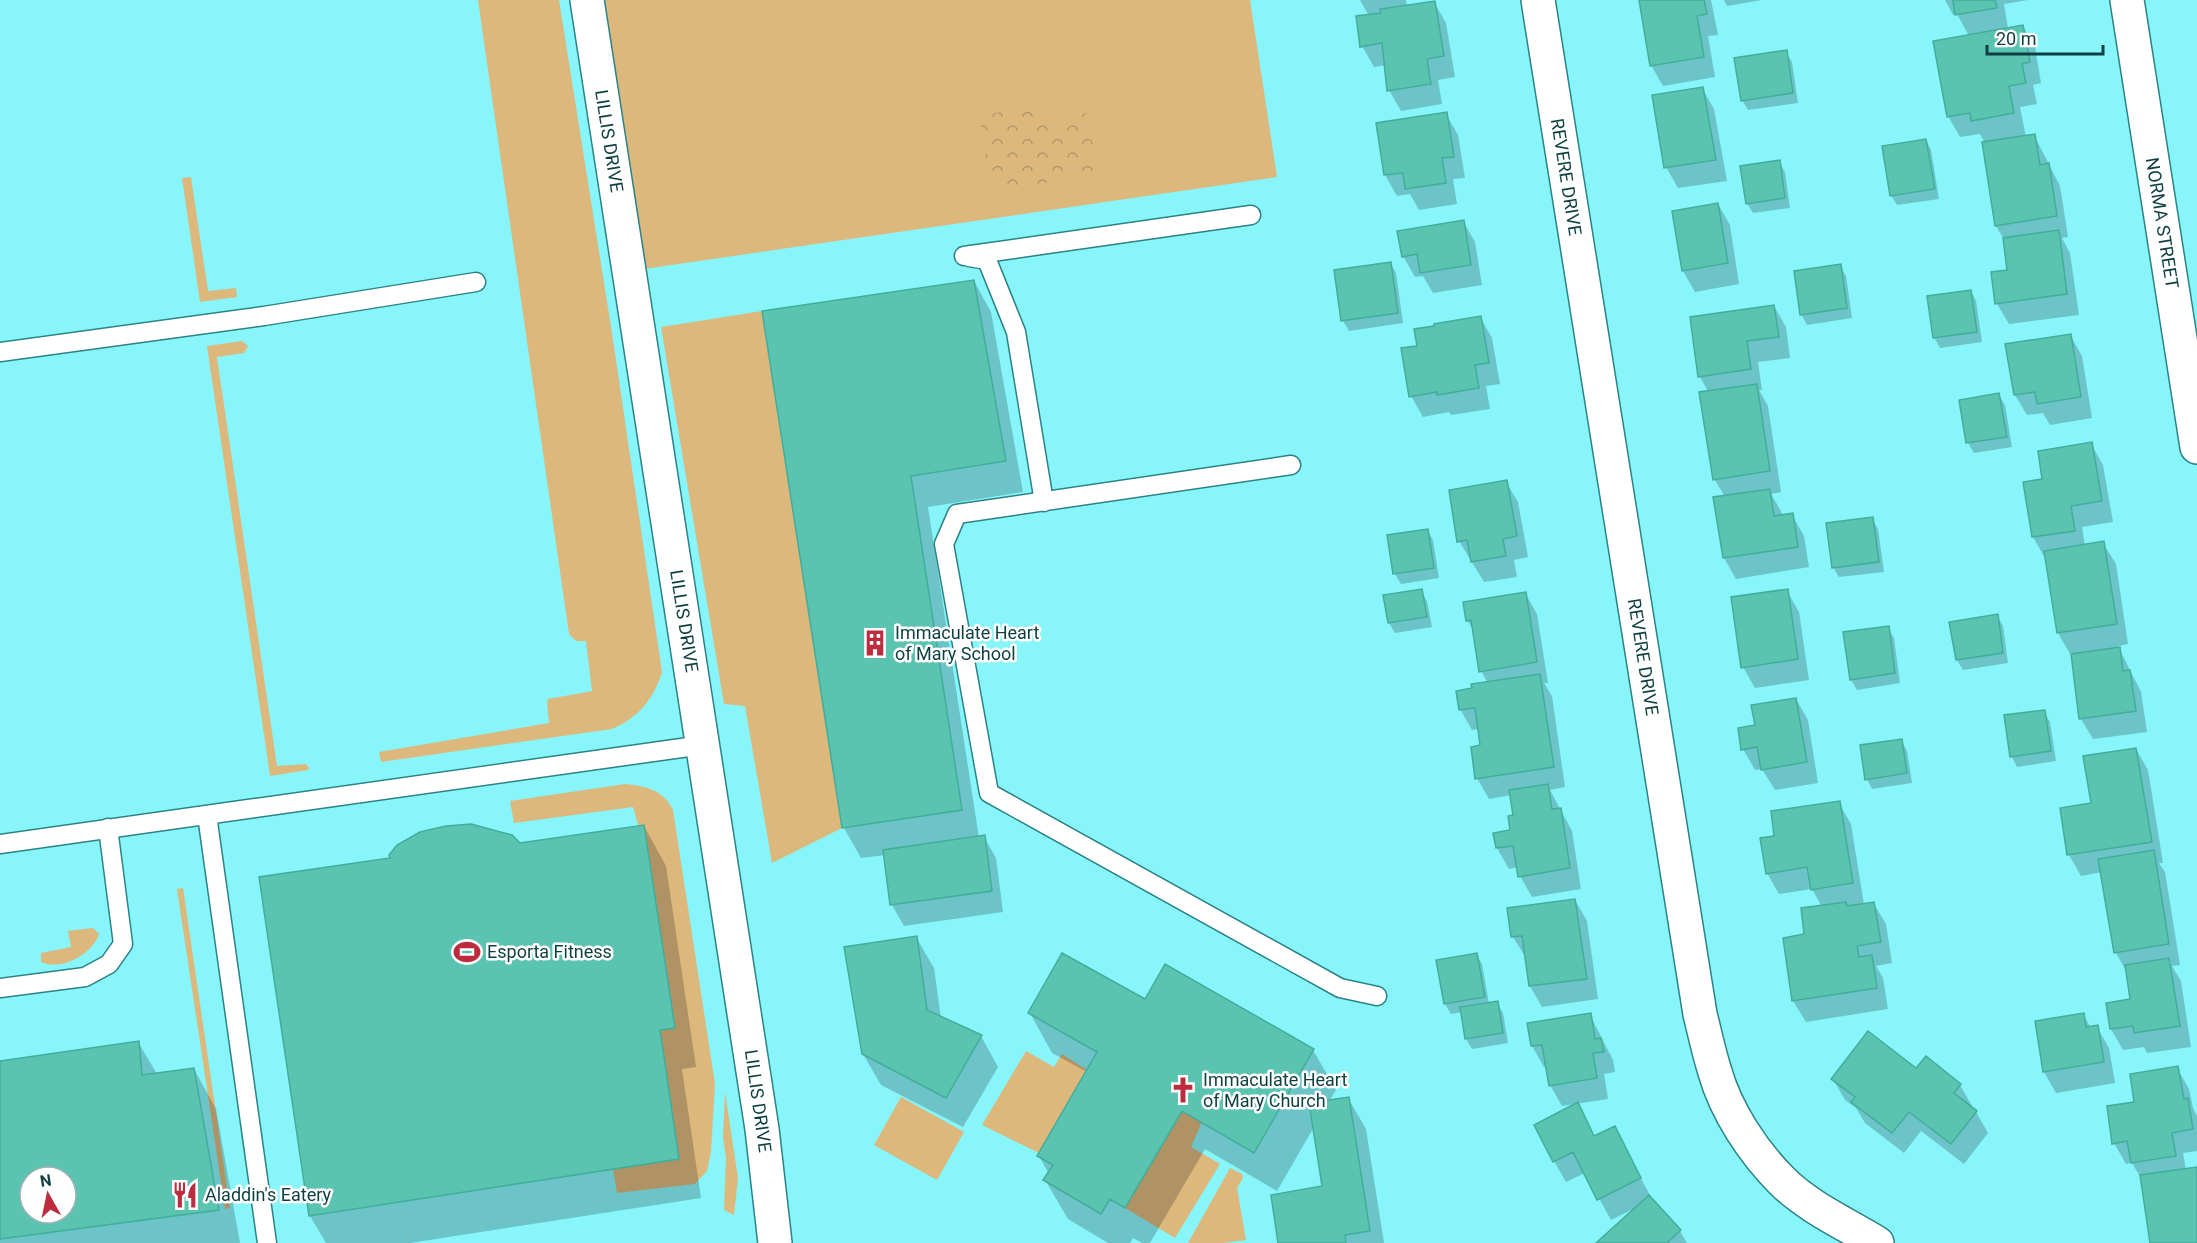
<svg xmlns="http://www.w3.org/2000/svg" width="2197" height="1243" font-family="Roboto,sans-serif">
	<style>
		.green { fill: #dcb87d }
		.park { fill: url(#park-crowns) }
		.shadow { fill: #0003; fill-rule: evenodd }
		.building { fill: #5bc4b1; stroke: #41ad9a; stroke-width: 1.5; fill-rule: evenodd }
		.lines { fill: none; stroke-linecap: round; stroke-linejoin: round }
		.service-casing { stroke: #2b8387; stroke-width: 21 }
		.minor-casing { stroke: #2b8387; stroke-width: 36 }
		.tertiary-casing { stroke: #2b8387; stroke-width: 36 }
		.service { stroke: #fff; stroke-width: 18 }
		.minor { stroke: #fff; stroke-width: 33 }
		.tertiary { stroke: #fff; stroke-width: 33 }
		.labels { text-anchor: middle; stroke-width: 5; stroke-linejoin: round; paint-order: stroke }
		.street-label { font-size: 18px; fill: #0d3f41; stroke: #fff }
		.poi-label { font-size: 18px; fill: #0d3f41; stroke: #fff; text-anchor: start }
	</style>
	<defs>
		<pattern id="park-crowns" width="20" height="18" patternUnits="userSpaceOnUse" patternTransform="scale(1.5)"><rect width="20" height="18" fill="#dcb87d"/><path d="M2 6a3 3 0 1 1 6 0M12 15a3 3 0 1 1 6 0" fill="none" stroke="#b19768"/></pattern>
	</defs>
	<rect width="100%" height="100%" fill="#87f5fa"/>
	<path class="green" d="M478,0H559L612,333L662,672C654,699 638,718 612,729L381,762L379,752L549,723L547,702L548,699L592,691L586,641H576L569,634Z
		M588,0H1250L1277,177L630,271Z
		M191,177L208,291L236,288L237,297L200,302L182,178Z
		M762,311L842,828L772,863L745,706L724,704L661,327Z
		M242,341L248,346L244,353L217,357L277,766L306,764L309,768L308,770L270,776L207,346Z
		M625,784C645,786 664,790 673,810L715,1084L711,1152L707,1171L695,1184L617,1193L613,1169L679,1158L660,1030L674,1027L644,825H638L633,807L514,823L510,801Z
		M183,888L230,1208L225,1209L177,889Z
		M93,928L99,934C92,955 61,971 41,962V953L71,947L68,931Z
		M1026,1051L1054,1067L1062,1054L1087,1070L1041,1154L982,1125Z
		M725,1092L738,1178L734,1215L724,1210L726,1158L723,1137Z
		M901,1097L964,1132L937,1180L874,1145Z
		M1182,1111L1202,1122L1191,1147L1220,1164L1175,1238L1125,1208Z
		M1230,1168L1242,1174L1243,1178L1237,1188L1246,1240L1223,1243H1188Z"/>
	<path class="park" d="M1030,108L1037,120L1088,113L1099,175L992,191L980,122L988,114Z"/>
	<path class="shadow" d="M1360,0H1406L1407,6L1434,2L1446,23L1455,77L1438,80L1442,104L1401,111L1389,90L1386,65L1374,67L1362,46L1369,16Z
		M1640,0H1711L1718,35L1708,36L1715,77L1663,86L1651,65Z
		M1724,0H1762L1727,6Z
		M1945,0H2028L2004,4L2008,29L2023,26L2035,47L2041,83L2033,85L2037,104L2020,107L2026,137L2034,135L2060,186L2068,237L2062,238L2070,253L2079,315L2009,324L1997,304L2009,272L2005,241L1996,226L1983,143H1985L1980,134L1960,137L1948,116L1969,36L1957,14L1953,15Z
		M1786,52L1792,62L1798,103L1748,110L1742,100Z
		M1702,88L1714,109L1727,181L1678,188L1666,167Z
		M1446,114L1458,135L1465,178L1453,179L1457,204L1419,210L1410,194L1397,196L1385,175Z
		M1926,140L1931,150L1939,199L1897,205L1891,195Z
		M1779,162L1785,172L1790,208L1753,213L1747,203Z
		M1718,204L1730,225L1739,284L1695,292L1683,271L1674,212Z
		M1463,221L1475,242L1482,285L1433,293L1423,276L1415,277L1403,256Z
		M1390,263L1396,273L1403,323L1349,331L1343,321L1336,271Z
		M1840,266L1846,276L1852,318L1807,325L1801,314Z
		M974,281L991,312L1023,492L928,507L979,838L984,837L996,858L1003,912L904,926L892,905L885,855L861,858L844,828L764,313Z
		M1971,291L1976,301L1982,342L1940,348L1934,337Z
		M1774,306L1786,327L1790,358L1758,362L1762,390H1759L1768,406L1781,492L1771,494L1781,511L1782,516L1792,515L1804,536L1809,567L1736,579L1724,558L1715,498L1725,497L1715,480L1701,394L1709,393L1700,377Z
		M1480,317L1492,338L1500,384L1486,386L1490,409L1451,415L1449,412L1423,417L1411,396L1419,347Z
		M2070,335L2082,356L2092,418L2050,425L2043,413L2027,415L2015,395Z
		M1999,395L2005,405L2012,447L1974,453L1968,443L1961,401Z
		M2091,444L2103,465L2113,522L2082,527L2085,546L2103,543L2116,564L2128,644L2118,646L2141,692L2147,732L2093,739L2081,719L2072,653L2070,654L2058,633L2045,558L2033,537L2025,483L2044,480Z
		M1506,482L1518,502L1528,557L1514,560L1517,577L1484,582L1459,541Z
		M1872,519L1878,529L1884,572L1839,577L1833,567Z
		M1427,530L1433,540L1439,578L1401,584L1395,574L1389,536Z
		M1421,591L1427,601L1432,627L1395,633L1389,623Z
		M1787,591L1799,612L1809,680L1755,688L1743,667Z
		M1525,593L1537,614L1548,683H1544L1552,696L1565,787L1550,790L1572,831L1581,889L1532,897L1520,876L1518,867L1509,869L1497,848L1495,834L1512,831L1515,817L1511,795L1489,799L1477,778L1482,747L1479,729L1472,730L1460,709L1473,690L1488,683L1481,671L1475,633L1467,620Z
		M1997,616L2003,626L2008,663L1963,670L1957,660Z
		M1888,628L1894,638L1900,683L1857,690L1851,680Z
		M1796,699L1808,720L1818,783L1775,790L1762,769L1755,770L1743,749L1756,726Z
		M2044,712L2050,722L2056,761L2017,767L2012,757L2006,717Z
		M1901,740L1907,751L1912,783L1872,789L1867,779Z
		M2136,749L2148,770L2163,863H2159L2165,872L2180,965L2172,966L2181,981L2191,1047L2147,1053L2144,1047L2123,1050L2111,1029L2131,1001L2128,974L2116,953L2102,872L2081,876L2069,855L2092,804Z
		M1839,803L1851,824L1864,905L1874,904L1886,924L1892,963L1876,966L1883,978L1888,1009L1806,1022L1793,1001L1806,936L1822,907L1812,889L1779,894L1767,873L1776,837Z
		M644,826L666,866L696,1067L682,1069L701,1198L410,1243H326L310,1216L391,860L520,844Z
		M1575,900L1587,921L1598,999L1542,1007L1530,986L1526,958L1513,937L1509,910Z
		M916,937L934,968L941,1018L981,1036L998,1067L963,1127L881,1085L863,1054Z
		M1476,954L1482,964L1489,1004L1497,1003L1503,1013L1508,1043L1472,1049L1466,1039L1462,1012L1451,1014L1445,1004L1437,961Z
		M1145,1001L1313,1050L1336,1090L1329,1101L1348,1098L1366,1129L1384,1243H1280L1323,1188L1314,1127L1277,1191L1205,1149L1150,1243H1142L1133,1238L1130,1243H1108L1068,1219L1045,1180L1049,1174L1039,1156L1087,1072L1052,1053L1030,1013Z
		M2083,1014L2091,1028L2097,1027L2109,1048L2115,1083L2056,1093L2044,1072Z
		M1590,1015L1613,1060L1615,1072L1604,1074L1608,1099L1562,1106L1550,1085L1547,1067H1544L1532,1046L1529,1024Z
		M138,1042L157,1074L194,1069L216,1109L240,1243H0V1062ZM30,1177H66V1213H30Z
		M2177,1068L2189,1089L2193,1108L2197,1116V1151L2183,1153L2186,1170L2197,1169V1243H2151L2142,1180L2132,1163L2126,1164L2114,1143L2136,1103Z
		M1916,1070L1960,1085L1972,1106L1971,1108L1976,1112L1988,1133L1964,1164L1921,1131L1904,1153L1865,1123L1856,1108L1845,1100L1833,1079Z
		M1577,1104L1595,1137L1614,1128L1652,1199L1680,1231L1687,1243H1598L1635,1208L1611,1220L1585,1173L1566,1182L1554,1161Z"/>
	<path class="building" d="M1639,0H1704L1707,14L1697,16L1704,57L1650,66Z
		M1953,0H1995L1997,8L1955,15Z
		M1435,1L1444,56L1427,59L1431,84L1387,91L1382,43L1360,47L1356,16L1381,13L1380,9Z
		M2023,25L2030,62L2022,64L2026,83L2009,86L2014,113L1971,121L1970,113L1947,117L1933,41Z
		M1787,50L1793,93L1741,101L1734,58Z
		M1703,87L1716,160L1664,168L1652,95Z
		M1447,112L1454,157L1442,158L1446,183L1405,189L1403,173L1384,175L1376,123Z
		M2035,134L2040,165L2049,163L2057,216L1995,226L1982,142Z
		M1926,139L1935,189L1890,196L1882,146Z
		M1780,160L1785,198L1746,204L1740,166Z
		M1718,203L1728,263L1682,271L1672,211Z
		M1464,220L1471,265L1420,273L1417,254L1402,257L1397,231Z
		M2059,230L2067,294L1995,304L1991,272L2007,270L2003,238Z
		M1391,262L1398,313L1341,321L1334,270Z
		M1841,264L1847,308L1800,315L1794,271Z
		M974,280L1006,461L911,476L962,810L842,828L762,311Z
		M1971,290L1977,332L1933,338L1927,296Z
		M1774,305L1779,337L1747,341L1751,369L1698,377L1690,317Z
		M1481,316L1489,363L1475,365L1479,388L1437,395V392L1409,397L1401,348L1417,346L1414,329L1434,326V324Z
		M2071,334L2081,397L2037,404L2035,392L2014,395L2005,344Z
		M1757,384L1770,471L1713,480L1699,392Z
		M1999,393L2007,437L1966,443L1959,400Z
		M2092,442L2102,501L2071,506L2075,531L2032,537L2023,482L2042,479L2038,451Z
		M1507,480L1517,536L1503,539L1506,556L1471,562L1467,540L1457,542L1449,490Z
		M1770,489L1774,516L1793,513L1798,547L1723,558L1713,497Z
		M1873,517L1879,562L1832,568L1826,523Z
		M1428,529L1434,568L1393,574L1387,535Z
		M2104,541L2117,624L2057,633L2044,551Z
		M1422,589L1427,617L1388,623L1383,595Z
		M1788,589L1798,659L1741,668L1731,597Z
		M1526,592L1537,662L1479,672L1471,620L1466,621L1463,602Z
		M1998,614L2003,653L1956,660L1949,622Z
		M1889,626L1895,673L1850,680L1843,632Z
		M2120,647L2123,671L2130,670L2136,711L2079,719L2071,654Z
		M1540,674L1554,767L1475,779L1471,747L1480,745L1475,708L1459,710L1456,691L1472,688L1471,684Z
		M1796,698L1807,762L1761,770L1757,747L1741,750L1738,728L1755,725L1751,705Z
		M2045,710L2051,751L2010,757L2004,715Z
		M1902,739L1907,773L1865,780L1860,745Z
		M2136,748L2152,842L2067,855L2060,808L2091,803L2083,756Z
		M1548,784L1552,809L1561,808L1570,868L1518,877L1513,846L1496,848L1493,833L1510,830L1508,816L1513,815L1509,790Z
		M1840,801L1853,883L1811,890L1807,867L1766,874L1760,838L1774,836L1771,811Z
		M471,824L512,835L520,843L644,825L675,1028L660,1030L679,1159L309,1216L259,877L390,858L389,855L397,845L420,832L446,826Z
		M985,835L992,891L890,905L883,850Z
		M2154,850L2169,944L2114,953L2098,859Z
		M1575,899L1587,979L1529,986L1522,936L1511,937L1507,908Z
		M1846,902L1847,906L1874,902L1881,942L1857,946L1859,957L1872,955L1877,988L1792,1001L1783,938L1804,934L1801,908Z
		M917,936L927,1010L982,1035L946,1098L862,1054L844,947Z
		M1062,953L1145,999L1165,964L1314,1049L1254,1153L1182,1111L1125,1208L1110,1199L1101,1214L1043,1180L1053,1165L1037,1156L1097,1052L1028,1013Z
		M1477,953L1485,997L1444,1004L1436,960Z
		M2169,958L2180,1026L2134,1033L2133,1026L2110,1029L2106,1003L2130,999L2125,965Z
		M1498,1001L1503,1033L1465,1039L1460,1007Z
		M1591,1013L1595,1039L1601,1038L1604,1052L1593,1053L1597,1078L1549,1086L1542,1045L1531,1046L1527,1023Z
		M2084,1013L2086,1027L2098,1025L2104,1062L2043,1072L2035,1021Z
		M1868,1031L1916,1068L1926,1056L1961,1084L1954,1093L1977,1111L1951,1144L1909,1112L1892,1133L1851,1102L1855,1097L1831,1079Z
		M139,1041L142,1075L194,1068L219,1210L0,1239V1061ZM30,1177H66V1213H30Z
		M2178,1066L2184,1099L2188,1098L2193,1129L2172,1133L2176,1156L2131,1163L2127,1141L2112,1144L2107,1106L2134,1102L2130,1074Z
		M1349,1097L1370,1231L1345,1235L1346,1243H1278L1271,1195L1322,1186L1309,1103Z
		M1578,1102L1594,1136L1615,1126L1641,1178L1597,1200L1573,1152L1553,1162L1534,1125Z
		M2197,1167V1243H2150L2140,1175Z
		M1649,1195L1681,1230L1668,1242L1669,1243H1596Z"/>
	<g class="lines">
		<g class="service-casing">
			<path id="service" d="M964,256L1251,215
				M969,257L987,260L1016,332L1044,502
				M0,352L264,316L476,282
				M1291,465L957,514L944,544L989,793L1340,988L1377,996
				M207,815L267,1243
				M0,844L703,745
				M0,988L85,977L109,964L123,944L108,828"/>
		</g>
		<g class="minor-casing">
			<path id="minor" d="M1538,0L1700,1014C1705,1034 1709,1053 1715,1072C1726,1111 1753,1152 1782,1181C1808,1207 1846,1224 1877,1243
				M2127,0L2197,447"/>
		</g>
		<g class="tertiary-casing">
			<path id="tertiary" d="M587,0L762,1129L775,1243"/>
		</g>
		<use href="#service" class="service"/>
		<use href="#minor" class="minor"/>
		<use href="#tertiary" class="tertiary"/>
	</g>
	<defs>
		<g id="building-bare" transform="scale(2.07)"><path d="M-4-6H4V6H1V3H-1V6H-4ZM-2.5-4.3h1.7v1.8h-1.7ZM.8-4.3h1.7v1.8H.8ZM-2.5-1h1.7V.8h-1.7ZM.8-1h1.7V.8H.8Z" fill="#bd2c3e" stroke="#fff" stroke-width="2.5" paint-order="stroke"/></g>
		<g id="stadium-bare" transform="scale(2.07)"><path d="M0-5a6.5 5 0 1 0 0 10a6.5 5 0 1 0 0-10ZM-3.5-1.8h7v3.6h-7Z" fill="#bd2c3e" stroke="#fff" stroke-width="2.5" paint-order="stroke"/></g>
		<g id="church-bare" transform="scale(2.07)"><path d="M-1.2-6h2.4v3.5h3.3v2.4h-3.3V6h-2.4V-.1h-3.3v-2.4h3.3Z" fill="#bd2c3e" stroke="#fff" stroke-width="2.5" paint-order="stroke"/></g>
		<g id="restaurant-bare" transform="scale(2.07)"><path d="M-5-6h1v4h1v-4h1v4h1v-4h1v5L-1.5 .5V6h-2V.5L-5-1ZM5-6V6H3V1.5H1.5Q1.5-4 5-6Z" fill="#bd2c3e" stroke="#fff" stroke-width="2.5" paint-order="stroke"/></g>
	</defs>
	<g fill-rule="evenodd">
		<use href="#building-bare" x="875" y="643"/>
		<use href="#stadium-bare" x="467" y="952"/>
		<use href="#church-bare" x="1183" y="1090"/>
		<use href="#restaurant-bare" x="185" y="1195"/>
	</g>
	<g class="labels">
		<g class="street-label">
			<text transform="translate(609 141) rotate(81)" y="6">LILLIS DRIVE</text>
			<text transform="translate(1566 177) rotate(81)" y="6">REVERE DRIVE</text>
			<text transform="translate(2162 223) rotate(81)" y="6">NORMA STREET</text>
			<text transform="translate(684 621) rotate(81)" y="6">LILLIS DRIVE</text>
			<text transform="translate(1643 657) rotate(81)" y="6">REVERE DRIVE</text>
			<text transform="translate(758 1101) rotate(82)" y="6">LILLIS DRIVE</text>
		</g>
		<g class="poi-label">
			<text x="895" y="639">Immaculate Heart<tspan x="895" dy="21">of Mary School</tspan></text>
			<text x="487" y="958">Esporta Fitness</text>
			<text x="1203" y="1086">Immaculate Heart<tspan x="1203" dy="21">of Mary Church</tspan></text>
			<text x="205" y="1201">Aladdin's Eatery</text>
		</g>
	</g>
	<g transform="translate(48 1195) rotate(351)"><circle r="28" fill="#ffffff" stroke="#9eb2b3" stroke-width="1.5"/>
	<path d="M0-4.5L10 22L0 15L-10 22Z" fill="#bd2c3e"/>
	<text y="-9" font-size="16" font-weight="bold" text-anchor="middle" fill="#0d3f41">N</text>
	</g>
	<path d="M1987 45v9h116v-9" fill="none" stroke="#0d3f41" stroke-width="3"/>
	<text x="1996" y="45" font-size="18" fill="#0d3f41" stroke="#ffffff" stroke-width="4.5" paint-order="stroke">20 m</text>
</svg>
